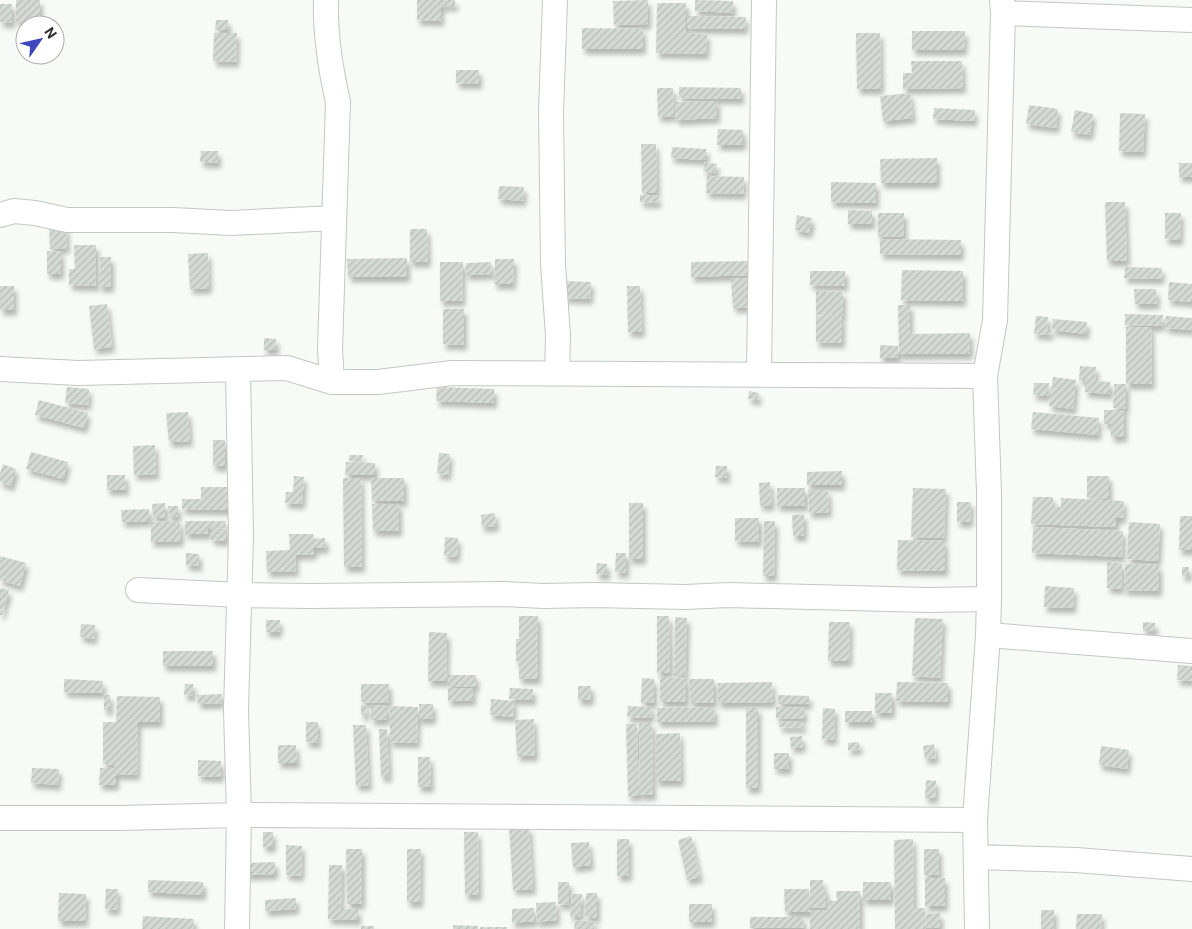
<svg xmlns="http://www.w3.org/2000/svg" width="1192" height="929" font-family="Roboto,sans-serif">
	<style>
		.building { fill: url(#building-hatch); filter: url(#shadow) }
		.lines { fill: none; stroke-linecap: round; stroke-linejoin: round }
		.street-casing { stroke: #c3c7c4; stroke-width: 26 }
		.street { stroke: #fff; stroke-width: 24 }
	</style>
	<defs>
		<pattern id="building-hatch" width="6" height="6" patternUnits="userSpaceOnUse" patternTransform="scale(1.25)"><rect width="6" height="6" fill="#d6dad7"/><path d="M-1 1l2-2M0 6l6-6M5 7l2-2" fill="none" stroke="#b8bcb9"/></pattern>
		<filter id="shadow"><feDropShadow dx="3" dy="5.5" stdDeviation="2.5" flood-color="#0004"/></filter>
	</defs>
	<rect width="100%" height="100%" fill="#f7faf7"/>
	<path class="building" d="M16,0H40V22H16Z
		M417,0H455V6H441V21L417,20Z
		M648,0V24L614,25L613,1Z
		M695,0L733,1V13L695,11Z
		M657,3H686V33L707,34L706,54L656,53Z
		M0,4H12V23L0,22Z
		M687,16L746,17L745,29L687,28Z
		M216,20H228V30H215Z
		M582,28L643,29V49H582Z
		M912,31H965L964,50H912Z
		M214,33H237L236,62L213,61Z
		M856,33H880L881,89H857Z
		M911,61H962L963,88L903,89V73H912Z
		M456,70H479V84L456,83Z
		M679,87L741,88V99L679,98Z
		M657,88H673L674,116L658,117Z
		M910,93L913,118L883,121L880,96Z
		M717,101V118L676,120L675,102Z
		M1029,105L1058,109L1056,128L1026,124Z
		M934,108L975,110L974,121L933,119Z
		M1075,110L1093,114L1090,135L1071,132Z
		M1120,113L1145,114L1143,152L1119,151Z
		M718,129L743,130V145H717Z
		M641,144H656L657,193H642Z
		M672,147L706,149V160L671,158Z
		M201,151H218V163L200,162Z
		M937,158V183H881L880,159Z
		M705,162L717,164L715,173L703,171Z
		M1179,163H1192V177H1179Z
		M707,176L744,177L743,194L706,193Z
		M831,182L876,183V203L831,202Z
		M499,186L524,187L523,201L498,199Z
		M640,195L658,196V203L640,202Z
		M1105,202H1125L1127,261H1107Z
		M848,210L872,211V224H848Z
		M878,213H904V236L878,237Z
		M1165,213H1181L1180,240L1165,239Z
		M797,215L812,218L809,233L795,230Z
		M66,227L67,248L50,249L49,228Z
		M410,229H427L428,262H410Z
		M880,239L961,240V255L880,254Z
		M74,245H96V286L69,285V269H75Z
		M47,251L61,252V274H47Z
		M208,253L209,288L190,289L188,254Z
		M100,257H111V287H99Z
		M407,258V277H348L347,259Z
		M495,259H514L513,284H494Z
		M749,261L750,275L691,277V262Z
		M440,262H463L462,301H440Z
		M491,262L492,274L466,275V263Z
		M1125,267L1162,268L1161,279L1124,278Z
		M902,270L963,271V301L901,300Z
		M810,271H845V286L810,285Z
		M747,278L750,307L733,308L731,279Z
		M564,281L591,282L590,299L564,298Z
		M1169,282L1192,284V302L1168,300Z
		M0,286H14V310H0Z
		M627,286H640L642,332H628Z
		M1134,289H1156L1157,304H1135Z
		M816,291L843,292V316L816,315Z
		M107,304L112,347L94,349L89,306Z
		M898,305H910V334L970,333V354H899Z
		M443,309H464V345L443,344Z
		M1125,314L1163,315L1162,326L1125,325Z
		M816,316L842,317V343L816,342Z
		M1036,316L1048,317L1047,330H1051V335L1034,334Z
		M1166,316L1192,318V330L1165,328Z
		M1053,319L1087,322L1086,334L1052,330Z
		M1126,327H1151L1152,384H1126Z
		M264,338L276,339V350H264Z
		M880,345L898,346V358H880Z
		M1080,366L1096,367L1095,381L1110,382V394L1085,392V380H1079Z
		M1053,377L1076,380L1073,409L1049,406Z
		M1034,383H1049L1048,396L1033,395Z
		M1114,384H1126V409L1113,408Z
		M67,387L89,389L88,405L65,403Z
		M437,387L494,389V403L436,401Z
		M749,391L759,393L758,400L748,399Z
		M39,400L88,413L84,428L35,415Z
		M1104,410H1124V437H1111V424H1104Z
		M188,412L190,441L169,442L166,413Z
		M1033,412L1099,418L1098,435L1031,429Z
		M213,440H225V466H213Z
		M155,445L156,474L134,475L133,446Z
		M31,452L68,462L63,479L26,469Z
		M439,453L450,454L448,475L437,474Z
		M349,455H363L362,462L349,461Z
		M346,462L375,463V475H345Z
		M3,464L16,469L11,486L0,482V473Z
		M716,466H727V478L715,477Z
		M842,471V485H807V472Z
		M107,475H125L126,490H107Z
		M294,476L304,477L302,504L285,503L286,492H293Z
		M1087,476H1109V499L1087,498Z
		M343,478H361L362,567H344Z
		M371,478H404V501H372Z
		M770,482L772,505L760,506L759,483Z
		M201,487H231V510L182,509V499H201Z
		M777,488H805V506H777Z
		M913,488L946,489L944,538L911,537Z
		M808,490H828L829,512L809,513Z
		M1033,497H1053V506L1061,507V498L1124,501L1123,518H1116V527L1031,524Z
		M957,502H971L970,522H957Z
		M165,503V518H153L152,504Z
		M629,503H643V559H629Z
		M372,504H399V531H373Z
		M168,506H178V517H169Z
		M149,509V521L122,522L121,510Z
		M495,513L496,526L482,527L481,515Z
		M804,514V536H793L792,515Z
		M1180,516H1192V550H1179Z
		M735,518H759V542L735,541Z
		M180,521L181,541L151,542V522Z
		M185,521H226L225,527H208V534H185Z
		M764,521H775L774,576H763Z
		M1129,522L1160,524L1158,561L1127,559Z
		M1033,527L1123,531L1122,557L1032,553Z
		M211,528L226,529V541L211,540Z
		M289,534H313L314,539L325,538L326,548H314V554L295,555L296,571L267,572L266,551L290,550Z
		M445,537L458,538L457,557L444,556Z
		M898,540L945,541V571L897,570Z
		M186,553L199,554V566L186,565Z
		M616,553H626V573L615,572Z
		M0,556L26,563L20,586L0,580Z
		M1107,562L1122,563L1121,589L1107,588Z
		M597,563L607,564V575L596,574Z
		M1125,564L1159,565V591L1124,590Z
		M1182,567H1189V576H1182Z
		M1045,586L1074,588L1073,608L1044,607Z
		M0,588L9,590L2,615H0Z
		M519,616H538V679H519V661H516V639H519Z
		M657,616H669L670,673H657Z
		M675,617L687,618L685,676H674Z
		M915,618L943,619L940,678L912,676Z
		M266,620H280L279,632H266Z
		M829,622H850L849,661H828Z
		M1143,622L1155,623V631H1143Z
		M81,624L95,625L94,639L80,637Z
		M429,632L447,633L446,681H428Z
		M163,651H213V666H163Z
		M1178,665L1192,666V681L1177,680Z
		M448,675H476V687H448Z
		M660,677L686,678V702H660Z
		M642,678L654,679V703H641Z
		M64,679L103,681L102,693L64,692Z
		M689,679H714V703H690Z
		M772,682L773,702L718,703V683Z
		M897,682L948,683V702L896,701Z
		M185,684H193V696L184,695Z
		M361,684H389V703L361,702Z
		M578,686H591V700H578Z
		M448,688H473V700L448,701Z
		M510,688L533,689V700L509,699Z
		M875,693H892V713H875Z
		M222,694V703L198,704L197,695Z
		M104,695H110V710H104Z
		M778,695L809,696V704H778Z
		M117,696L160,697V722H138L137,775L116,774V785H99L100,768H114V765L103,764V722H116Z
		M491,699L514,701L513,717L490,715Z
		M419,704H433V719H419Z
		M361,705L367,706L366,716L361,715Z
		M371,705L387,706V720H371Z
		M390,706L418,707L417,743L390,742Z
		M628,706L652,707L651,718L627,717Z
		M714,707L715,721L657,722V708Z
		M776,707L804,708V719L776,718Z
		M746,708H758V788H746Z
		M823,708L835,709L834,740L822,739Z
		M845,711H872V722H845Z
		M534,719L535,756H517L515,720Z
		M779,721L803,722V728L779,727Z
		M306,722H318V743L306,742Z
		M639,723H652L653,795H640Z
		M626,724H637L639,795L628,796Z
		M353,725H366L369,785L356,786Z
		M379,729H387L389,777H381Z
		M680,733L681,781H656V734Z
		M802,736L803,747L791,748L790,737Z
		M859,742L860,749L848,750V743Z
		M934,744L936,758L925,759L923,746Z
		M278,745H296L297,763H278Z
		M1101,746L1129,750L1127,769L1099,765Z
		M774,753H789V769H774Z
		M418,757H430L431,787H418Z
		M198,760L221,761V777L198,776Z
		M32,768L59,769L58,785L31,783Z
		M926,780L936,781L935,798H925Z
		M529,827L533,889L513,890L509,828Z
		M263,832H273V847H263Z
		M464,832H478L479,895H465Z
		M691,836L700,877L687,880L678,840Z
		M617,839H629V876H617Z
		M913,839L914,908H925L926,929H895L894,840Z
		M589,842L591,865L573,867L571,843Z
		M286,845L302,846L301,876L286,875Z
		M346,849H362V904H347Z
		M407,849H421L420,902H407Z
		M924,849H939V875H924Z
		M275,862V874L246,875V863Z
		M329,865H342L341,909H358V920L328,919Z
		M925,878H945V906H925Z
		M148,880L203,882V895L148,892Z
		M810,880H823V889H826V907L810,908Z
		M558,882H569V905L558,904Z
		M863,882H891V900H863Z
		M106,889H118L117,910L105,909Z
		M784,889H809L810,910H827V901H837L836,891H860V929H810V912H785Z
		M59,893L86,894L85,921H58Z
		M586,893H597V918L585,917Z
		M572,894H582L580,917H570Z
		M296,898V909L265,911V900Z
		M556,902L557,920L537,922L536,903Z
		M689,904H712V922H689Z
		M534,908L535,921L512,923V909Z
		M1041,910H1054V929H1041Z
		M940,913V928H927L926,914Z
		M1077,914H1102L1101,929H1076Z
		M143,916L194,919L193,929H142Z
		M750,917H803L804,928H750Z
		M575,920L595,922L594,929H574Z
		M453,925L478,926V929H453Z
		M361,926H374V929H361Z
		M480,927H507V929H480Z"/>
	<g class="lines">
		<g class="street-casing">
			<path id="street" d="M326,0C325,36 330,67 338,102L330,349L332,382
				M555,0L551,112L553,264L558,336L557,373
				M1003,13L1192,20
				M0,215L14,211L35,213L67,220H173L231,223L334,218
				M0,369L78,373L287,368L332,382H378L452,373L985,376
				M759,374L764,0
				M138,590L240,595L310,596L503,594L544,596L595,595L685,597L729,595L928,600L989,599
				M988,635L1192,651
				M0,818H120L239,815L975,820
				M976,857L1076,860L1192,869
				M237,929L239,815L236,710L241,536L238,370
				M977,929L975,820L988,635L989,599V493L985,376L995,320L1003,13L1002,0"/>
		</g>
		<use href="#street" class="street"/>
	</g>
	<g transform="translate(40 40) rotate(56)"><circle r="24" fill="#ffffff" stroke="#acadac"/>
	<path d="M0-4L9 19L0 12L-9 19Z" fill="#3e47bb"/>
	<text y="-8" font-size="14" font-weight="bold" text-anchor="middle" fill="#303130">N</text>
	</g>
</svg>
